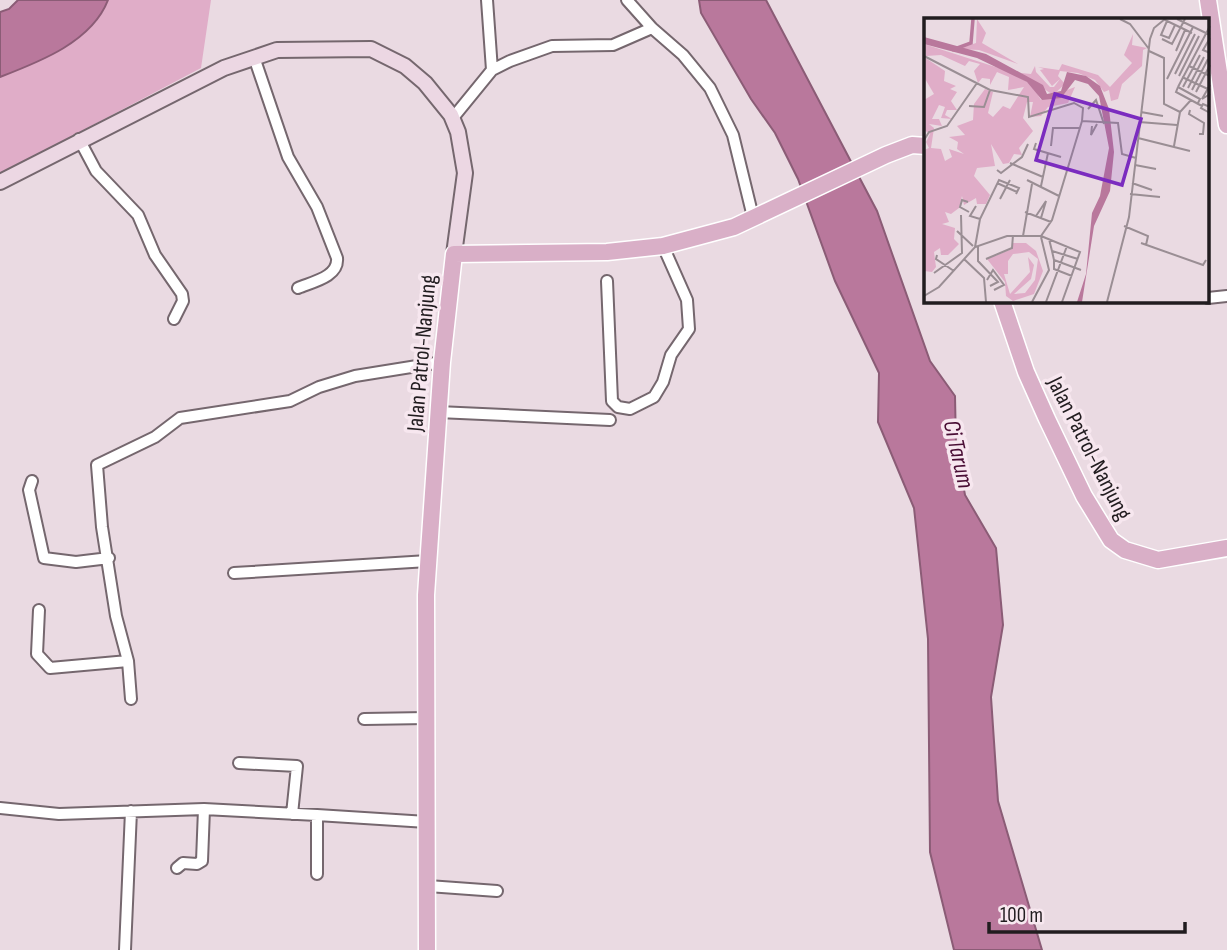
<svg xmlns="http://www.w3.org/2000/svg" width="1227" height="950" font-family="'Sofia Sans Condensed',sans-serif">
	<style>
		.green { fill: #e0adc8 }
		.water { fill: #b9789c; stroke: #8b5c76; stroke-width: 2 }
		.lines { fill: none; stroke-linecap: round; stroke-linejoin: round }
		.street-casing { stroke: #75676e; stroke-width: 14 }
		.secondary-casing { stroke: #75676e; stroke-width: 18 }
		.primary-casing { stroke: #fff; stroke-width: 19 }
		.street { stroke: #fff; stroke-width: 10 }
		.secondary { stroke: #ecd7e3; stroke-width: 14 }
		.primary { stroke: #d9afc7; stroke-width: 16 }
		.labels { text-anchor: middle; stroke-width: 7; stroke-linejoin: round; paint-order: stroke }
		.street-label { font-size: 23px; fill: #211c1f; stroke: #f7e7ef }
		.water-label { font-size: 24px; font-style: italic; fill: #490d34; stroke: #f7e7ef }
		.inset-river { fill: none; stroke: #b9789c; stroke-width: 3.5 }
		.inset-road { fill: none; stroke: #9a8e94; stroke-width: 2 }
		.view { fill: #7b2cbf; fill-opacity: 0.15; stroke: #7b2cbf; stroke-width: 3.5 }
		.inset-edge { fill: none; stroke: #211c1f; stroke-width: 3.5 }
	</style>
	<rect width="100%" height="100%" fill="#eadae2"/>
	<path class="green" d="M108,0H211L201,68L0,174V77C39,62 91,42 108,0Z"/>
	<path class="water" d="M18,0H108C92,42 39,62 0,77V12L9,9Z
		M699,0H766L877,211L930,361L955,396L956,446L965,495L996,548L1003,625L991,697L998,801L1042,950H954L930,852L928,639L914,508L878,422L879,373L835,281L798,179L775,133L751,99L701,13Z"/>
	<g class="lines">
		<g class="street-casing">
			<path id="street" d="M487,0L492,70
				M627,0L652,28L683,55L710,88L733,135L753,217
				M254,57L288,157L317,207L337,258C339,277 312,282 298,288
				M452,119L492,70L510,61L552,46L613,45L652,28
				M79,139L96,171L138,215L155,255L182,294L183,301L174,319
				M607,281L612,401L618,407L630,409L654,397L663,382L671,355L689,329L687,300L663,246
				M1208,298L1227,296
				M438,412L610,420
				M32,481L29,490L44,558L76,562L109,558
				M234,573L428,561
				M39,610L37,654L50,668L128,661
				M131,699L128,661L116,616L102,527L97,465L155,437L180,418L290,401L319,387L355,376L442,362
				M364,719L427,718
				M239,763L297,766L292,814
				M0,808L59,814L204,809L317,815
				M177,868L183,863L197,864L202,861L204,809
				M317,874V815L427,822
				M428,886L497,891
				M125,950L131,811"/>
		</g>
		<g class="secondary-casing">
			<path id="secondary" d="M0,182L224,68L277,50L371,49L405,66L425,83L451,115L458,132L465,173L454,254"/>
		</g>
		<g class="primary-casing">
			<path id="primary" d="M1208,0L1227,125
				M1002,301L1026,372L1047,419L1084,496L1111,540L1125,550L1158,560L1227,548
				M427,950L426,595L442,362L454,254L607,252L663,246L734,227L886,155L912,145L926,146"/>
		</g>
		<use href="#street" class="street"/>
		<use href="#secondary" class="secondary"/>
		<use href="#primary" class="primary"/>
	</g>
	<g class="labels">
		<g class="street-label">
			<text transform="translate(421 353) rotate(-85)" y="8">Jalan Patrol-Nanjung</text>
			<text transform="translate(1090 448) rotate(63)" y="8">Jalan Patrol-Nanjung</text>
		</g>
		<g class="water-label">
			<text transform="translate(959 454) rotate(77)" y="8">Ci Tarum</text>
		</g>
	</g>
	<g transform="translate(924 18)">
		<rect width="285" height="285" fill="#eadae2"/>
		<path d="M53,1L62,15L58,25L94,46L55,32L34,31L52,25ZM209,16L208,27L223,30L219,32L218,48L198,66L194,81L187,83L185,72L180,74L171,62L154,55L136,53L134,58L141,66L129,77L97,55L107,56L111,48L112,54L126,69H130L136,61L128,68L116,52L120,51L114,49L135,52L138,46L174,57L186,69L208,45L200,37ZM0,26L81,52L107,66L117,82L151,69L144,85L124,89L117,98L106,99L109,84H103L99,100L109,113L95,130L98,137L90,136L85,145L79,146L67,126L71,148L53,150L50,158L66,177L62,186H53L52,180L40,187L38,178L35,190L27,196L21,194L25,204L18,206L31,210L30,221L35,226L24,237H17L16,230L10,234L12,249L8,254L0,253V132L5,130L2,124L6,116L0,112V82L10,76L0,59V39L21,53L20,63L32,68L26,71L33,74L27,83L33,92H23L21,97L28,101L17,100L21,89L15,87L8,101H15L18,108L5,106L10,110L7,130L17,131L21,143L28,139L25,131L40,136L33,131L34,124L25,119L41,117L33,108L49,102L50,86L61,71L69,74L64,95L69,99L79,88L86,91L100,69L84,72L85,59L73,54L66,67V61L58,60L54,65L50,53L56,46L45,43L41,48L17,37L2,38ZM89,225H102L112,233L119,253L110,276L89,283L82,278L81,264L63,241L88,231ZM105,234L114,241L111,262L101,275L90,276L107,261L110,247L104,239L106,254L86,276L80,256H84V243L89,236Z" fill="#e0adc8" fill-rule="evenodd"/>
		<path d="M0,19L62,36L119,67L123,76L137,73L143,54L162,58L176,68L185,91L190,134L186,173L170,208L158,284H153L162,256L168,195L176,178L185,130L175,78L164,66L151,62L137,80L118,82L103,64L53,40L0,26Z" fill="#b9789c"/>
		<path class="inset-river" d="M28,32L47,25L49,1"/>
		<path class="inset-road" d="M196,1L206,6L225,31M253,1L286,17M241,2L268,15M243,3L237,17L245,20L251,7M286,20L279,32L286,35M238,21L248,26L261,1M225,33L240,40V86L256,94M252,33L261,12M0,38L66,72L104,79L105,99L150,85L159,90L158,103M265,48L286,58M251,56L271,16M255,58L275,18M258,59L286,72M243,61L269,9M286,67L278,81L286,76M254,69L286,8M254,69L252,74L278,88M254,69L276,81L274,85M259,69L276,37M264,70L280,39M268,72L284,41M272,74L286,47M45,88L60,89L66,72M286,89L279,86L277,90L286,95M164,91L172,82L180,106M266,92L265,96L280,105L279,116H275M217,94L239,98M215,104L253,107M168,108L167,117L173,106M214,120L266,133M0,122L5,114L23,108L53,65M112,125L110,131L137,139M127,128L129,110H155M250,128L256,94L267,82M86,145L119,159M211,147L232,151M73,152L77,155L98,139L104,126M103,162L135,178M73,165L93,174M208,165L228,172M117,168L124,135M206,176L236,179M76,181L86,162M44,184L38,182L36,189L45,194M52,188L46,198L56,201M101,194L127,204M112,198L122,183L117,200M200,208L224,218L222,227M33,213L49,228M99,218L108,166M117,218L156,234L138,284M125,221L128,233L154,241M217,225L279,247L282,242M54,228V243L74,264L66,268M51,229L56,201L75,162L95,170L92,176M128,233L130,242L157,252M13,237L12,241L30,253M40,241L60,260L62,284M62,241L88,230L89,217M130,242V251L148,258M10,255L38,235L37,197M63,262L69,252L80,267L70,272M0,278L15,269L51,229L83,218H117L128,202L158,103L194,105L198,136L212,140M108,284L125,252L117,219M122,284L143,228M183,284L205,199L226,21L230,10L241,1"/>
		<path class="view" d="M131,76L217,101L198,167L112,142Z"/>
		<rect width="285" height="285" class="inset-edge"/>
	</g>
	<path d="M989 922v10h196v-10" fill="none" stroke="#211c1f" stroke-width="3.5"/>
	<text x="1000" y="922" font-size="21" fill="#211c1f" stroke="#f7e7ef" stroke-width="5" paint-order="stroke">100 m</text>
</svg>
